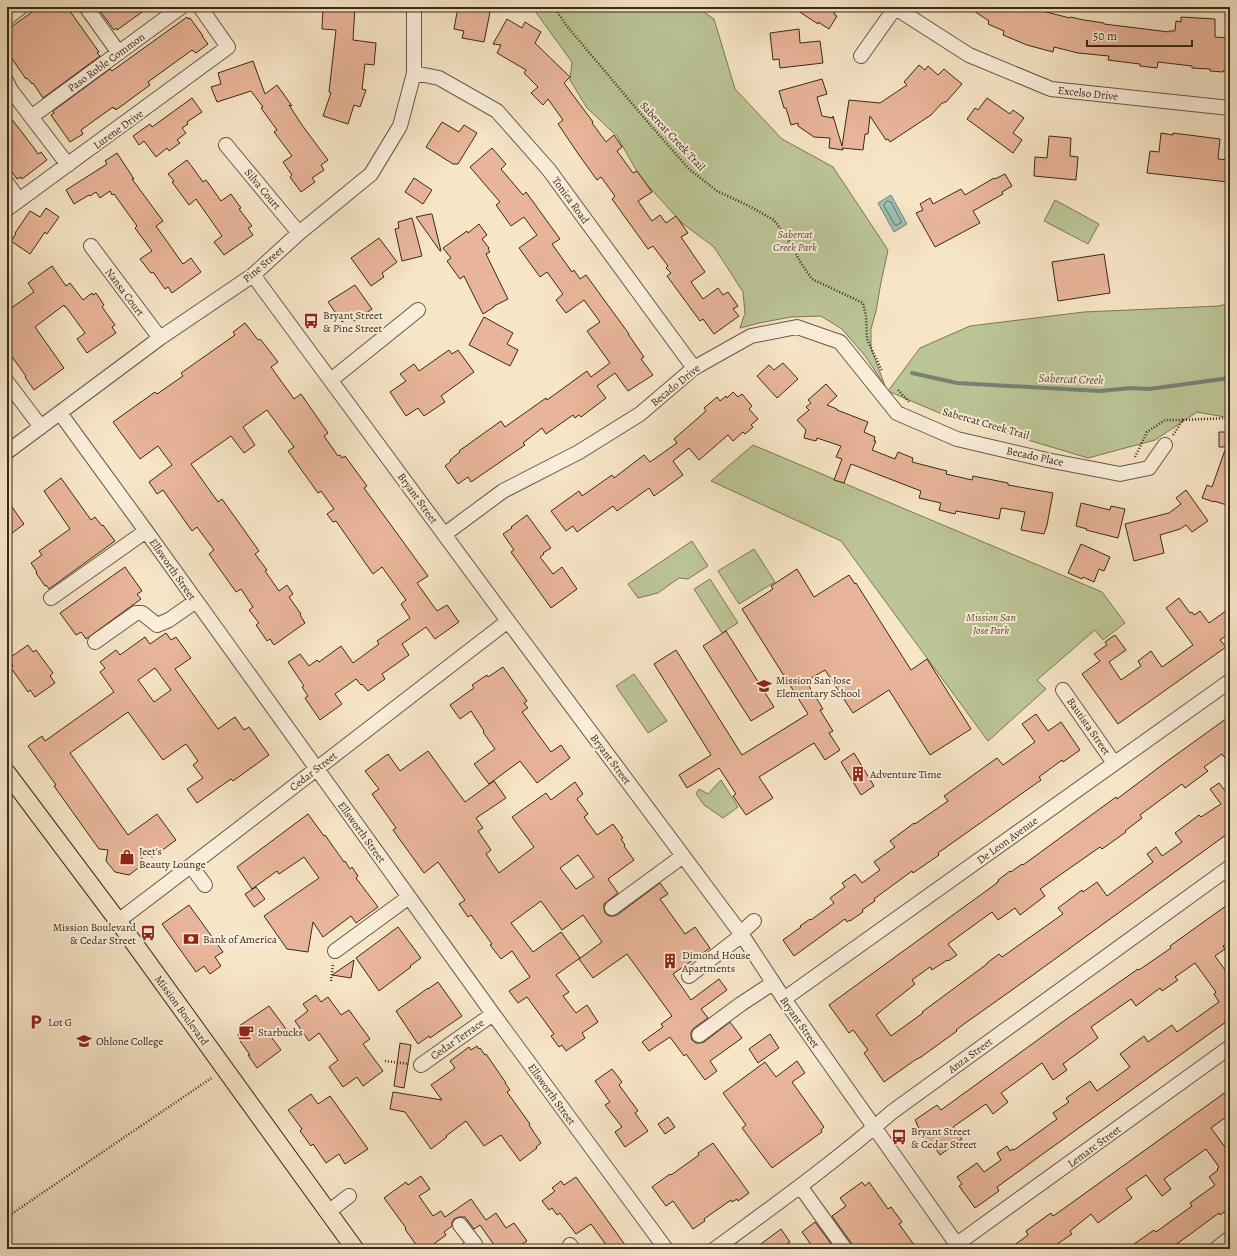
<svg xmlns="http://www.w3.org/2000/svg" width="1237" height="1256" font-family="Alegreya,serif">
	<style>
		.green { fill: #bcc596; stroke: #7a7857 }
		.water { fill: #9dbfb3; stroke: #758375 }
		.lines { fill: none; stroke-linecap: round; stroke-linejoin: round }
		.shore { stroke: #6b7466; stroke-width: 1 }
		.stream { stroke: #758375; stroke-width: 4 }
		.building { fill: #e9b59a; stroke: #392a18; fill-rule: evenodd }
		.minor-casing { stroke: #685944; stroke-width: 16 }
		.major-casing { stroke: #392a18; stroke-width: 19 }
		.path { stroke: #392a18; stroke-width: 2.5; stroke-dasharray: 1 2; stroke-linecap: butt }
		.minor { stroke: #faeedb; stroke-width: 14 }
		.major { stroke: #f7e5c7; stroke-width: 17 }
		.labels { text-anchor: middle; stroke-width: 4; stroke-linejoin: round; paint-order: stroke }
		.street-label { font-size: 11px; fill: #392a18; stroke: #faeedb }
		.park-label { font-size: 11px; font-style: italic; fill: #5a5138; stroke: #faeedb }
		.poi-label { font-size: 11px; fill: #392a18; stroke: #faeedb; text-anchor: start }
		.water-label { font-size: 12px; font-style: italic; fill: #524f3f; stroke: #faeedb }
	</style>
	<rect width="100%" height="100%" fill="#f7e5c7"/>
	<filter id="stains"><feTurbulence type="fractalNoise" baseFrequency=".005" numOctaves="4"/><feColorMatrix values="0 0 0 0 .2 0 0 0 0 .09 0 0 0 0 .02 0 0 0 .5 -.17"/></filter>
	<radialGradient id="worn" r=".72"><stop offset=".6" stop-color="#630" stop-opacity="0"/><stop offset="1" stop-color="#630" stop-opacity=".3"/></radialGradient>
	<path class="green" d="M532,7H697L714,19L735,89L782,139L833,167L888,250L881,282L876,311L871,329V348L885,386L866,357L842,329L821,316L791,317L759,323L740,328L745,313L743,292L714,247L682,223L640,177L617,136L587,108L570,80L572,62Z
		M1055,200L1099,224L1088,244L1044,221Z
		M1230,303V418L1197,412L1155,440L1088,458L944,415L888,391L920,348L970,326L1084,312L1219,306Z
		M753,445L1102,592L1125,623L1103,640L1095,630L1037,680L1046,689L988,741L841,541L711,481Z
		M692,541L708,566L688,579L679,578L658,593L638,598L628,584Z
		M754,549L775,582L739,604L718,571Z
		M710,579L738,623L722,633L694,589Z
		M634,674L667,721L648,733L616,686Z
		M721,780L738,807L723,818L704,805L696,794L699,789L708,794Z"/>
	<path class="water" d="M891,195L907,224L894,232L878,203Z"/>
	<g class="lines">
		<path class="shore" d="M888,201L891,202L901,221V223L897,225H895L884,206L885,203Z"/>
		<path class="stream" d="M912,373L957,383L1100,391L1131,388L1149,389L1230,378"/>
	</g>
	<path class="building" d="M39,7H67L99,52L97,53L100,56L43,98L33,83L32,84L27,78L26,79L10,56L11,55L7,50V30Z
		M97,7H149L117,30L116,28L114,30Z
		M323,7H355L353,40L376,43L374,65L365,64L362,89L366,90L360,107L354,105L348,124L323,116L331,93L329,92L336,30L322,29Z
		M458,7H491L484,42L462,38L464,31L454,29Z
		M792,7H827L835,12L834,14L837,16L829,29L818,22V24Z
		M968,7H1035L1034,9L1070,18V17L1084,20L1104,23V24L1169,32V31H1175L1176,21L1181,22V17L1215,19V37L1230,38V66H1228V70H1224L1223,72L1210,71V69L1192,68V66L1158,62L1157,68L1140,66V64L1108,60L1109,56L1078,53L1054,47L1053,52L1027,45L1003,35L1004,31L988,24L989,21Z
		M187,17L188,19L190,18L203,36H202L208,44L196,53L192,50L148,82L150,85L116,110L115,108L114,109L113,107L81,130L83,134L70,142L51,115L54,113L53,111L110,69L112,71Z
		M507,19L522,28L525,22L541,32L535,43L570,77L564,83L593,122L592,123L606,142L614,135L622,147L617,151L633,173L637,171L652,192L638,201L652,221L660,215L666,223L676,216L688,233L681,237L705,272L691,282L703,299L718,288L723,295L728,292L738,306L733,309L739,316L714,334L703,319L700,321L667,276L671,273L666,268L668,266L653,246L648,249L612,199L615,196L601,177L597,180L579,155L558,124L563,120L548,99L543,105L531,93L538,87L524,73L526,70L497,53L501,45L493,44Z
		M799,29L800,43L820,41L823,63L780,68L779,59L773,60L770,33Z
		M253,61L265,94L277,85L292,106L289,105L302,125L328,160L321,165L324,170L312,178L315,182L301,192L290,177L292,175L283,162L292,156L274,132L277,130L261,108L263,107L251,91L217,102L211,87L221,84L218,73Z
		M919,65L925,70L928,66L938,75L944,69L962,84L946,102H945L943,103H942L931,115L890,142L888,139L886,140L870,116L868,134H865L863,150L842,148L843,150L829,148L830,138L814,137L798,126V123L791,125L786,108H784L779,91L822,79L827,94L817,97L822,116L833,118V116L842,146L849,100L880,103L907,85L904,82Z
		M192,98L202,112L187,122L188,124L182,128L186,133L177,140L180,143L169,151L167,148L156,157L144,141L139,145L133,136L150,124L152,127Z
		M987,98L1010,114L1013,110L1024,118L1013,133L1022,140L1013,153L967,119L975,108L978,110Z
		M7,113L34,148L38,154L41,152L47,160L22,179L21,177L17,179L7,165Z
		M442,122L459,132L464,125L477,133L458,164H453L426,147Z
		M1161,133L1173,135V133L1220,139L1218,159L1230,160L1228,182L1147,173L1150,151L1159,152Z
		M1049,136L1071,138L1070,156L1078,157L1076,180L1034,176L1035,157L1047,158Z
		M492,148L506,164L501,169L523,195L526,192L560,239L552,244L572,272L574,270L580,279L586,275L629,334H628L644,357L641,359L653,375L628,391L615,373L597,386L606,398L581,417L579,415L575,418L573,415L546,434L542,428L523,443L525,445L471,482L468,477L458,484L445,466L451,461L450,460L460,452L459,451L501,421L505,427L546,398L547,400L587,371L591,377L610,363L587,331L600,322L584,300L566,313L556,300L563,294L547,272L540,277L519,248L537,235L524,217L511,226L496,205L500,202L470,167Z
		M117,153L134,179H132L163,221L156,226L183,264L191,258L201,272L172,293L168,287L165,289L153,272L151,273L140,259L152,251L135,228L137,226L114,194L112,195L110,191L100,198L96,192L90,196L89,195L74,204L66,190L107,164L105,161Z
		M187,160L203,182L206,180L221,201L231,194L241,208L239,209L252,226L248,228L253,235L224,255L214,242L222,236L196,199L189,205L172,182L174,181L168,174Z
		M1005,174L1012,186L1002,192L1003,194L973,211L980,223L935,247L916,213L923,210L920,204L930,198L933,204L961,189L965,195L994,178L995,179Z
		M414,178L432,190L423,204L405,192Z
		M46,208L59,217L47,234L45,232L30,254L11,241L16,234L15,233L30,211L40,217Z
		M430,214H432L441,251H440L416,217Z
		M412,218L422,256L402,261L395,229L399,228L398,222Z
		M479,224L487,235L482,239L489,248L488,249L490,252L486,254L508,299L494,306V307L483,314L464,276L460,279L447,261L451,258L443,248L467,231L468,233Z
		M379,238L397,262L382,273L384,277L371,286L351,258Z
		M1104,254L1110,293L1058,301L1052,262Z
		M52,266L66,286L70,283L83,300L92,293L93,295L96,293L104,305L102,307L115,325L112,327L116,333L87,353L77,339L85,333L66,307H65L64,305L35,327L64,368L34,390L25,377L26,376L7,350V311L34,292L28,283Z
		M355,285L372,309L354,321L351,316L342,322L328,302Z
		M484,317L513,333L507,344L518,350L510,366L469,345Z
		M245,323L258,340L260,339L265,345L278,362L271,367L294,399L301,394L328,433L324,436L338,456L340,455L342,458L345,456L367,486L364,488L428,576L417,583L437,611L447,605L459,622L435,639L426,627L402,644L409,655L382,674L385,679L368,691L362,684L361,685L356,679L335,694L342,704L320,720L305,698L308,696L302,687L304,686L288,662L300,654L309,666L317,660L319,662L341,646L353,663L379,644L377,641L410,618L401,604L406,600L382,567L373,574L336,521L333,522L327,514L334,509L321,491L318,493L288,451L294,447L267,410L243,427L255,445L244,453L231,436L191,464L218,502L222,499L259,551L255,554L267,570L265,571L279,591L287,585L293,594L289,597L301,614L300,615L305,623L274,645L270,639L267,641L256,625L259,623L249,610L253,607L241,589L236,592L209,554L214,550L197,527L192,531L163,490L157,494L149,482L172,465L158,446L140,459L113,422L155,392L157,394L183,376L181,373L235,335L233,332Z
		M449,350L452,354L458,350L474,372L441,396L445,402L424,416L418,408L406,416L390,392L406,381L400,374L414,364L419,371Z
		M783,363L798,379L777,398L757,376L769,365L774,370Z
		M826,384L837,396L827,405L837,409V410L868,422L864,432L875,437L874,441H876L872,450L895,459L898,452L913,458L912,462L947,471L946,474L972,480L973,476L1008,483V485L1053,493L1047,525L1044,534L1021,530L1025,512L1001,508L999,519L956,511L955,514L939,510L941,503L919,498L921,491L851,464L844,483L834,480L842,459L836,457L841,446L817,438L816,441L804,438L806,430L797,420L809,410L806,407L811,403L808,400Z
		M733,392L738,397L742,394L752,406L749,409L758,419L751,425L753,427L745,434L743,432L733,441L728,435L699,460L689,448L673,461L683,475L654,496L649,488L617,511L613,506L577,532L573,526L566,531L551,511L579,491L582,496L612,475L614,478L644,455L650,462L677,443L674,439L706,411L704,408L717,397L720,401L726,396L727,398Z
		M1219,432H1230V506L1214,501V502L1202,498L1207,485L1212,487L1226,447H1219Z
		M61,478L91,520L95,517L102,526L103,525L115,541L49,589L46,585L45,586L36,573L37,572L31,563L42,555L39,551L70,529L44,491Z
		M1186,490L1208,521L1192,532L1186,525L1180,529L1160,535L1164,553L1134,561L1125,524L1169,513L1181,504L1176,498Z
		M7,500L24,524L7,537Z
		M1081,503L1110,510L1111,506L1125,509L1118,538L1086,530L1087,529L1076,526Z
		M527,515L551,548L543,553L544,554L540,557L553,574L562,567L577,589L551,608L511,552L514,550L503,534L512,528L511,527Z
		M1081,544L1110,557L1104,571L1099,569L1094,582L1083,577L1082,579L1068,573Z
		M125,567L142,591L137,594L141,599L86,639L81,632L76,635L60,613Z
		M797,569L814,597L849,575L855,584L856,583L911,670L927,659L971,729L930,755L889,690L853,713L825,670L806,681L823,709L820,710L833,731L829,733L840,750L825,760L814,743L759,777L773,798L746,815L733,796L736,794L719,768L687,788L679,775L711,755L654,664L676,650L742,755L808,714L742,609L773,589L771,586Z
		M1179,598L1190,613L1192,612L1194,615L1200,611L1209,623L1230,608V633L1220,640L1226,647L1118,724L1082,674L1100,661L1094,654L1107,645L1105,642L1115,635L1126,650L1109,662L1121,680L1141,666L1138,661L1151,651L1162,667L1193,645L1166,608Z
		M726,631L774,707L751,721L703,646Z
		M166,633L171,640L176,637L191,658L175,669L218,729L235,717L244,730L249,727L269,755L233,781L231,779L197,803L187,789L203,778L193,765L198,761L186,744L163,760L128,712L70,753L128,835L157,814L176,840L153,857L142,855L141,866L129,875L115,872L106,861L108,850L99,849L54,786L56,785L28,746L42,736L45,741L114,692L100,672L105,668L100,662L116,650L120,655L145,637L150,644ZM155,668L171,690L154,702L138,680Z
		M28,645L33,652L36,650L53,673L50,676L55,683L35,697L30,690L28,692L11,668L13,666L8,659Z
		M503,667L527,701L524,703L528,708L522,712L551,752L561,745L570,758L537,783L520,761L489,784L474,764L495,749L483,732L484,731L471,711L460,719L450,705L474,688L472,685L487,675L488,677Z
		M1036,714L1048,731L1061,722L1080,750L1063,762L1062,760L1039,777L1041,780L938,853L939,855L913,873L912,871L874,899L875,901L862,910L863,912L850,921V920L847,922L845,919L794,956L783,940L801,927L800,926L810,919L811,920L834,903L830,898L845,887L842,883L855,874L862,883L880,870L874,862L895,847L890,841L914,823L915,824L948,801L944,796L997,758L1003,765L1035,742L1022,724Z
		M1230,716V765L1222,754L1204,767L1208,771L1185,788L1182,784L1140,815L1142,818L1125,831L1126,832L1102,849L1100,847L1040,889L1045,896L1020,915L1015,908L998,920L992,912L948,944L957,955L948,961L947,960L932,970L930,967L912,980L915,984L876,1015L891,1036L923,1013L922,1012L987,964V963L999,954L1002,957L1063,914L1058,908L1082,890L1083,892L1097,882L1107,896L1153,862L1147,854L1156,847L1162,856L1182,842L1175,833L1199,815L1201,817L1221,804L1210,789L1219,783L1226,792L1230,789V832L1026,980L964,1024L956,1030L957,1031L921,1057L915,1060L884,1082L864,1053L868,1050L854,1031L853,1030L849,1033L829,1005L997,883V882L999,881L998,880L1010,871L1011,872L1022,864L1023,865L1116,797L1117,799L1166,762Z
		M428,751L465,802L494,781L506,798L476,818L483,828L478,831L491,850L486,854L499,873L534,847L512,817L546,793L551,800L575,782L583,794L577,799L588,814L584,817L597,835L613,824L623,838L621,839L625,845L624,846L634,860L608,879L618,893L604,904V909L605,913L609,916H613L617,915L660,883L668,894L660,899L685,934L695,927L710,948L673,974L691,1000L719,979L727,990L701,1009L708,1018L694,1028L691,1032V1036L692,1040L696,1043H700L704,1042L730,1022L742,1038L710,1061L717,1071L705,1080L686,1054L684,1056L670,1037L649,1051L642,1042L663,1027L661,1024L672,1016L627,954L593,978L579,959L602,942L583,915L562,930L541,901L511,923L533,952L561,932L580,958L556,975L569,992L563,996L576,1013L587,1005L598,1022L582,1033L585,1038L566,1051L562,1045L559,1047L551,1036L554,1034L527,997L518,1003L509,991L530,977L512,951L501,959L490,945L492,944L471,915L468,917L459,904L465,900L438,862L424,873L393,830L396,828L372,794L379,789L365,771L388,754L400,771ZM578,855L594,877L576,889L560,868Z
		M854,753L874,786L861,795L841,762Z
		M308,814L324,836L325,835L344,862L345,861L350,869L352,867L358,876L356,878L378,907L356,923L351,916L323,937L313,922L308,952L287,949L264,916L319,878L304,857L279,874L277,871L252,889L237,867Z
		M256,887L265,899L254,907L245,894Z
		M1230,903V941L1223,946L1225,949L1215,956L1230,977V1019L997,1187L999,1191L975,1208L959,1186L962,1184L957,1177L977,1163L984,1172L1001,1160L997,1153L1007,1146L1010,1151L1013,1149L1014,1150L1057,1119L1053,1113L1069,1102L1066,1098L1090,1081L1097,1091L1130,1067L1120,1054L1144,1036L1148,1042L1172,1025L1177,1032L1219,1002L1214,994L1216,992L1195,963L1175,977L1178,980L1162,991L1160,988L1136,1006L1131,999L1091,1027L1098,1038L1063,1064L1067,1070L1053,1080L1042,1063L1001,1093L1008,1102L993,1114L986,1104L953,1127L962,1139L940,1155L931,1142L928,1144L917,1129L919,1128L916,1123H917L915,1120L937,1105L941,1110L1068,1018L1138,969L1139,970L1171,948L1170,946Z
		M189,905L223,952L215,957L221,966L210,974L204,966L196,972L162,924Z
		M398,927L421,958L410,966L411,967L379,991L356,958Z
		M354,960L351,978L332,975Z
		M438,982L462,1016L430,1038L429,1036L418,1044L396,1011L428,988V989Z
		M316,995L321,1002L328,997L341,1015L349,1010L370,1039L363,1044L383,1071L363,1086L357,1077L343,1087L329,1067L338,1060L319,1033L309,1041L295,1021L308,1011L303,1004Z
		M269,1006L286,1029L272,1038L281,1050L257,1068L248,1055H250L238,1038L239,1026Z
		M770,1034L779,1048L758,1063L749,1049Z
		M400,1043L411,1045L404,1088L394,1086Z
		M477,1046L479,1049L480,1048L485,1055L486,1054L506,1083H505L510,1090L507,1092L530,1124L529,1125L541,1143L536,1147L537,1148L520,1161L501,1135L484,1146L466,1121L446,1136L447,1137L431,1149L405,1112L390,1109L393,1092L442,1100L431,1085L455,1068L450,1061L469,1047L471,1050Z
		M797,1061L805,1073L792,1082L824,1127L821,1130L822,1132L772,1168L742,1128L746,1125L723,1093L765,1062L776,1077Z
		M612,1069L622,1082L619,1085L638,1111L635,1113L648,1131L625,1147L615,1132L622,1127L605,1105L610,1102L595,1081Z
		M1230,1089V1114L1211,1128L1230,1154V1208L1220,1215L1219,1213L1170,1249H1127L1154,1230L1156,1232L1192,1206L1190,1203L1215,1185L1209,1177L1218,1170L1217,1169L1219,1167L1206,1149L1164,1179L1171,1189L1162,1196L1146,1175L1126,1189L1132,1198L1098,1223L1091,1214L1070,1231L1072,1234L1050,1249H1009L1028,1235L1026,1231L1051,1213L1053,1216L1059,1212Z
		M311,1094L318,1104L330,1096L368,1149L345,1164L339,1154L326,1163L313,1144L311,1146L300,1131L302,1129L288,1110Z
		M668,1117L675,1127L665,1134L658,1124Z
		M713,1143L749,1193L738,1201L737,1199L732,1202L731,1200L704,1219L705,1221L693,1229L673,1201L666,1206L652,1187L670,1174L671,1175L699,1155L698,1153Z
		M421,1176L430,1189L419,1196L433,1216L441,1211L445,1217L471,1199L486,1220L496,1213L506,1228L514,1223L527,1241L515,1249H497L480,1225L474,1229L465,1217H459L454,1219L452,1222V1226L444,1232L446,1235L427,1249H419L405,1229L406,1228L384,1198L406,1182L408,1185Z
		M576,1177L600,1210L628,1249H609L591,1224L576,1234L560,1213L557,1215L552,1208L549,1210L542,1201L555,1191L552,1188L561,1181L564,1185Z
		M862,1182L865,1186L869,1182L888,1209L891,1207L902,1222L899,1224L917,1249H853L852,1244L832,1216L846,1206L840,1198Z
		M815,1222L835,1249H814L802,1232Z
		M781,1229L790,1242L780,1249H754Z"/>
	<g class="lines">
		<g class="minor-casing">
			<path id="minor" d="M86,7L119,53
				M894,7L969,55L1051,89L1230,108
				M7,18L21,7
				M861,56L895,8
				M414,73L439,78L497,111L549,170L694,368
				M7,82L10,89L68,165
				M31,117L181,7
				M226,145L299,233
				M7,183L19,200
				M7,209L228,47L200,7
				M91,246L160,338
				M253,275L508,621L742,935L784,999L960,1249
				M331,380L418,310
				M7,382L41,427
				M60,413L146,531L493,1014L666,1249
				M7,452L160,338L253,275L299,233L371,174L400,126L414,73V7
				M445,534L503,491L579,452L640,414L694,368L751,336L797,327L840,342L897,413L957,439L1047,460L1120,474L1149,468L1165,445
				M51,598L146,531
				M95,642L136,613H142L157,625L169,620L196,601
				M1063,690L1114,763
				M191,866L205,885
				M612,908L683,856
				M118,921C249,822 378,721 508,621
				M741,933L754,921
				M335,951L409,897
				M689,976L742,935
				M784,999L1230,681
				M699,1035L741,1004L773,983
				M421,1065L493,1014
				M800,1186L845,1249
				M328,1212L349,1196
				M460,1225L475,1244L468,1249
				M957,1244L1230,1047
				M570,1245L573,1249
				M715,1249C775,1205 836,1161 892,1112L1230,867
				M1216,1249L1230,1238"/>
		</g>
		<g class="major-casing">
			<path id="major" d="M7,773L118,921L355,1249"/>
		</g>
		<path class="path" d="M554,7L566,25L651,126L689,169L717,191L749,206L774,220L790,243L801,263L812,279L863,303L866,316L867,339L882,371
			M898,390L910,403
			M1173,435L1183,420L1230,418
			M1135,457L1147,432L1165,420H1183
			M331,981L333,963
			M385,1061L409,1064
			M7,1217L213,1077"/>
		<use href="#minor" class="minor"/>
		<use href="#major" class="major"/>
	</g>
	<defs>
		<g id="bus-bare" transform="scale(1.2)"><path d="M-5-6H5V4H4V6H2V4H-2V6H-4V4H-5ZM-3.5-4V0h7V-4ZM-3.5 1.2v1.5H-2V1.2ZM2 1.2v1.5H3.5V1.2Z" fill="#8f2418" stroke="#faeedb" stroke-width="2.5" paint-order="stroke"/></g>
		<g id="school-bare" transform="scale(1.2)"><path d="M0-5L7-2L0 1L-7-2ZM-4 1L0 2.5L4 1V4Q0 6-4 4Z" fill="#8f2418" stroke="#faeedb" stroke-width="2.5" paint-order="stroke"/></g>
		<g id="building-bare" transform="scale(1.2)"><path d="M-4-6H4V6H1V3H-1V6H-4ZM-2.5-4.3h1.7v1.8h-1.7ZM.8-4.3h1.7v1.8H.8ZM-2.5-1h1.7V.8h-1.7ZM.8-1h1.7V.8H.8Z" fill="#8f2418" stroke="#faeedb" stroke-width="2.5" paint-order="stroke"/></g>
		<g id="shop-bare" transform="scale(1.2)"><path d="M-5-2.5h2.3a2.7 3.5 0 0 1 5.4 0H5L5.5 6h-11ZM-1.5-2.5h3a1.5 2.3 0 0 0-3 0Z" fill="#8f2418" stroke="#faeedb" stroke-width="2.5" paint-order="stroke"/></g>
		<g id="bank-bare" transform="scale(1.2)"><path d="M-6-4H6V4H-6ZM0-2.3a2.3 2.3 0 1 0 0 4.6a2.3 2.3 0 1 0 0-4.6Z" fill="#8f2418" stroke="#faeedb" stroke-width="2.5" paint-order="stroke"/></g>
		<g id="parking-bare" transform="scale(1.2)"><path d="M-3.5-5.5H1a3.5 3.5 0 0 1 0 7H-1V5.5H-3.5ZM-1-3.4V-.6H.8a1.4 1.4 0 0 0 0-2.8Z" fill="#8f2418" stroke="#faeedb" stroke-width="2.5" paint-order="stroke"/></g>
		<g id="cafe-bare" transform="scale(1.2)"><path d="M-5.5-4.5H6V0H3Q3 3.5 0 3.5H-2.5Q-5.5 3.5-5.5 0ZM3-3.2v2h1.7v-2ZM-6 4.5H4V6H-6Z" fill="#8f2418" stroke="#faeedb" stroke-width="2.5" paint-order="stroke"/></g>
		<g id="university-bare" transform="scale(1.2)"><path d="M0-5L7-2L0 1L-7-2ZM-4 1L0 2.5L4 1V4Q0 6-4 4Z" fill="#8f2418" stroke="#faeedb" stroke-width="2.5" paint-order="stroke"/></g>
	</defs>
	<g fill-rule="evenodd">
		<use href="#bus-bare" x="311" y="321"/>
		<use href="#school-bare" x="764" y="686"/>
		<use href="#building-bare" x="858" y="774"/>
		<use href="#shop-bare" x="127" y="857"/>
		<use href="#bus-bare" x="148" y="933"/>
		<use href="#bank-bare" x="191" y="939"/>
		<use href="#building-bare" x="670" y="961"/>
		<use href="#parking-bare" x="36" y="1022"/>
		<use href="#cafe-bare" x="246" y="1032"/>
		<use href="#university-bare" x="84" y="1041"/>
		<use href="#bus-bare" x="899" y="1137"/>
	</g>
	<g class="labels">
		<g class="street-label">
			<text transform="translate(106 62) rotate(-36)" y="4">Paso Roble Common</text>
			<text transform="translate(1088 93) rotate(6)" y="4">Excelso Drive</text>
			<text transform="translate(118 129) rotate(-36)" y="4">Lurene Drive</text>
			<text transform="translate(673 136) rotate(47)" y="4">Sabercat Creek Trail</text>
			<text transform="translate(263 189) rotate(50)" y="4">Silva Court</text>
			<text transform="translate(571 200) rotate(54)" y="4">Tonica Road</text>
			<text transform="translate(263 264) rotate(-40)" y="4">Pine Street</text>
			<text transform="translate(125 292) rotate(53)" y="4">Nansa Court</text>
			<text transform="translate(675 385) rotate(-39)" y="4">Becado Drive</text>
			<text transform="translate(986 423) rotate(16)" y="4">Sabercat Creek Trail</text>
			<text transform="translate(1035 456) rotate(12)" y="4">Becado Place</text>
			<text transform="translate(418 498) rotate(54)" y="4">Bryant Street</text>
			<text transform="translate(173 569) rotate(55)" y="4">Ellsworth Street</text>
			<text transform="translate(1089 726) rotate(55)" y="4">Bautista Street</text>
			<text transform="translate(611 759) rotate(53)" y="4">Bryant Street</text>
			<text transform="translate(313 771) rotate(-38)" y="4">Cedar Street</text>
			<text transform="translate(362 832) rotate(54)" y="4">Ellsworth Street</text>
			<text transform="translate(1007 840) rotate(-36)" y="4">De Leon Avenue</text>
			<text transform="translate(182 1010) rotate(54)" y="4">Mission Boulevard</text>
			<text transform="translate(800 1022) rotate(55)" y="4">Bryant Street</text>
			<text transform="translate(457 1039) rotate(-35)" y="4">Cedar Terrace</text>
			<text transform="translate(970 1055) rotate(-36)" y="4">Anza Street</text>
			<text transform="translate(552 1094) rotate(54)" y="4">Ellsworth Street</text>
			<text transform="translate(1094 1146) rotate(-36)" y="4">Lemarc Street</text>
		</g>
		<g class="park-label">
			<text x="795" y="238">Sabercat<tspan x="795" dy="13">Creek Park</tspan></text>
			<text x="991" y="621">Mission San<tspan x="991" dy="13">Jose Park</tspan></text>
		</g>
		<g class="poi-label">
			<text x="323" y="319">Bryant Street<tspan x="323" dy="13">&amp; Pine Street</tspan></text>
			<text x="776" y="684">Mission San Jose<tspan x="776" dy="13">Elementary School</tspan></text>
			<text x="870" y="778">Adventure Time</text>
			<text x="139" y="855">Jeet's<tspan x="139" dy="13">Beauty Lounge</tspan></text>
			<text x="136" y="931" text-anchor="end">Mission Boulevard<tspan x="136" dy="13">&amp; Cedar Street</tspan></text>
			<text x="203" y="943">Bank of America</text>
			<text x="682" y="959">Dimond House<tspan x="682" dy="13">Apartments</tspan></text>
			<text x="48" y="1026">Lot G</text>
			<text x="258" y="1036">Starbucks</text>
			<text x="96" y="1045">Ohlone College</text>
			<text x="911" y="1135">Bryant Street<tspan x="911" dy="13">&amp; Cedar Street</tspan></text>
		</g>
		<g class="water-label">
			<text transform="translate(1071 379) rotate(2)" y="4">Sabercat Creek</text>
		</g>
	</g>
	<rect width="1237" height="1256" fill="none" stroke="#f7e5c7" stroke-width="24"/>
	<rect x="8" y="8" width="1221" height="1240" fill="none" stroke="#392a18" stroke-width="2"/>
	<rect x="12" y="12" width="1213" height="1232" fill="none" stroke="#392a18"/>
	<path d="M1087 40v6h105v-6" fill="none" stroke="#392a18" stroke-width="2"/>
	<text x="1093" y="40" font-size="12" fill="#392a18" stroke="#faeedb" stroke-width="3" paint-order="stroke">50 m</text>
	<rect width="100%" height="100%" filter="url(#stains)"/>
	<rect width="100%" height="100%" fill="url(#worn)"/>
</svg>
